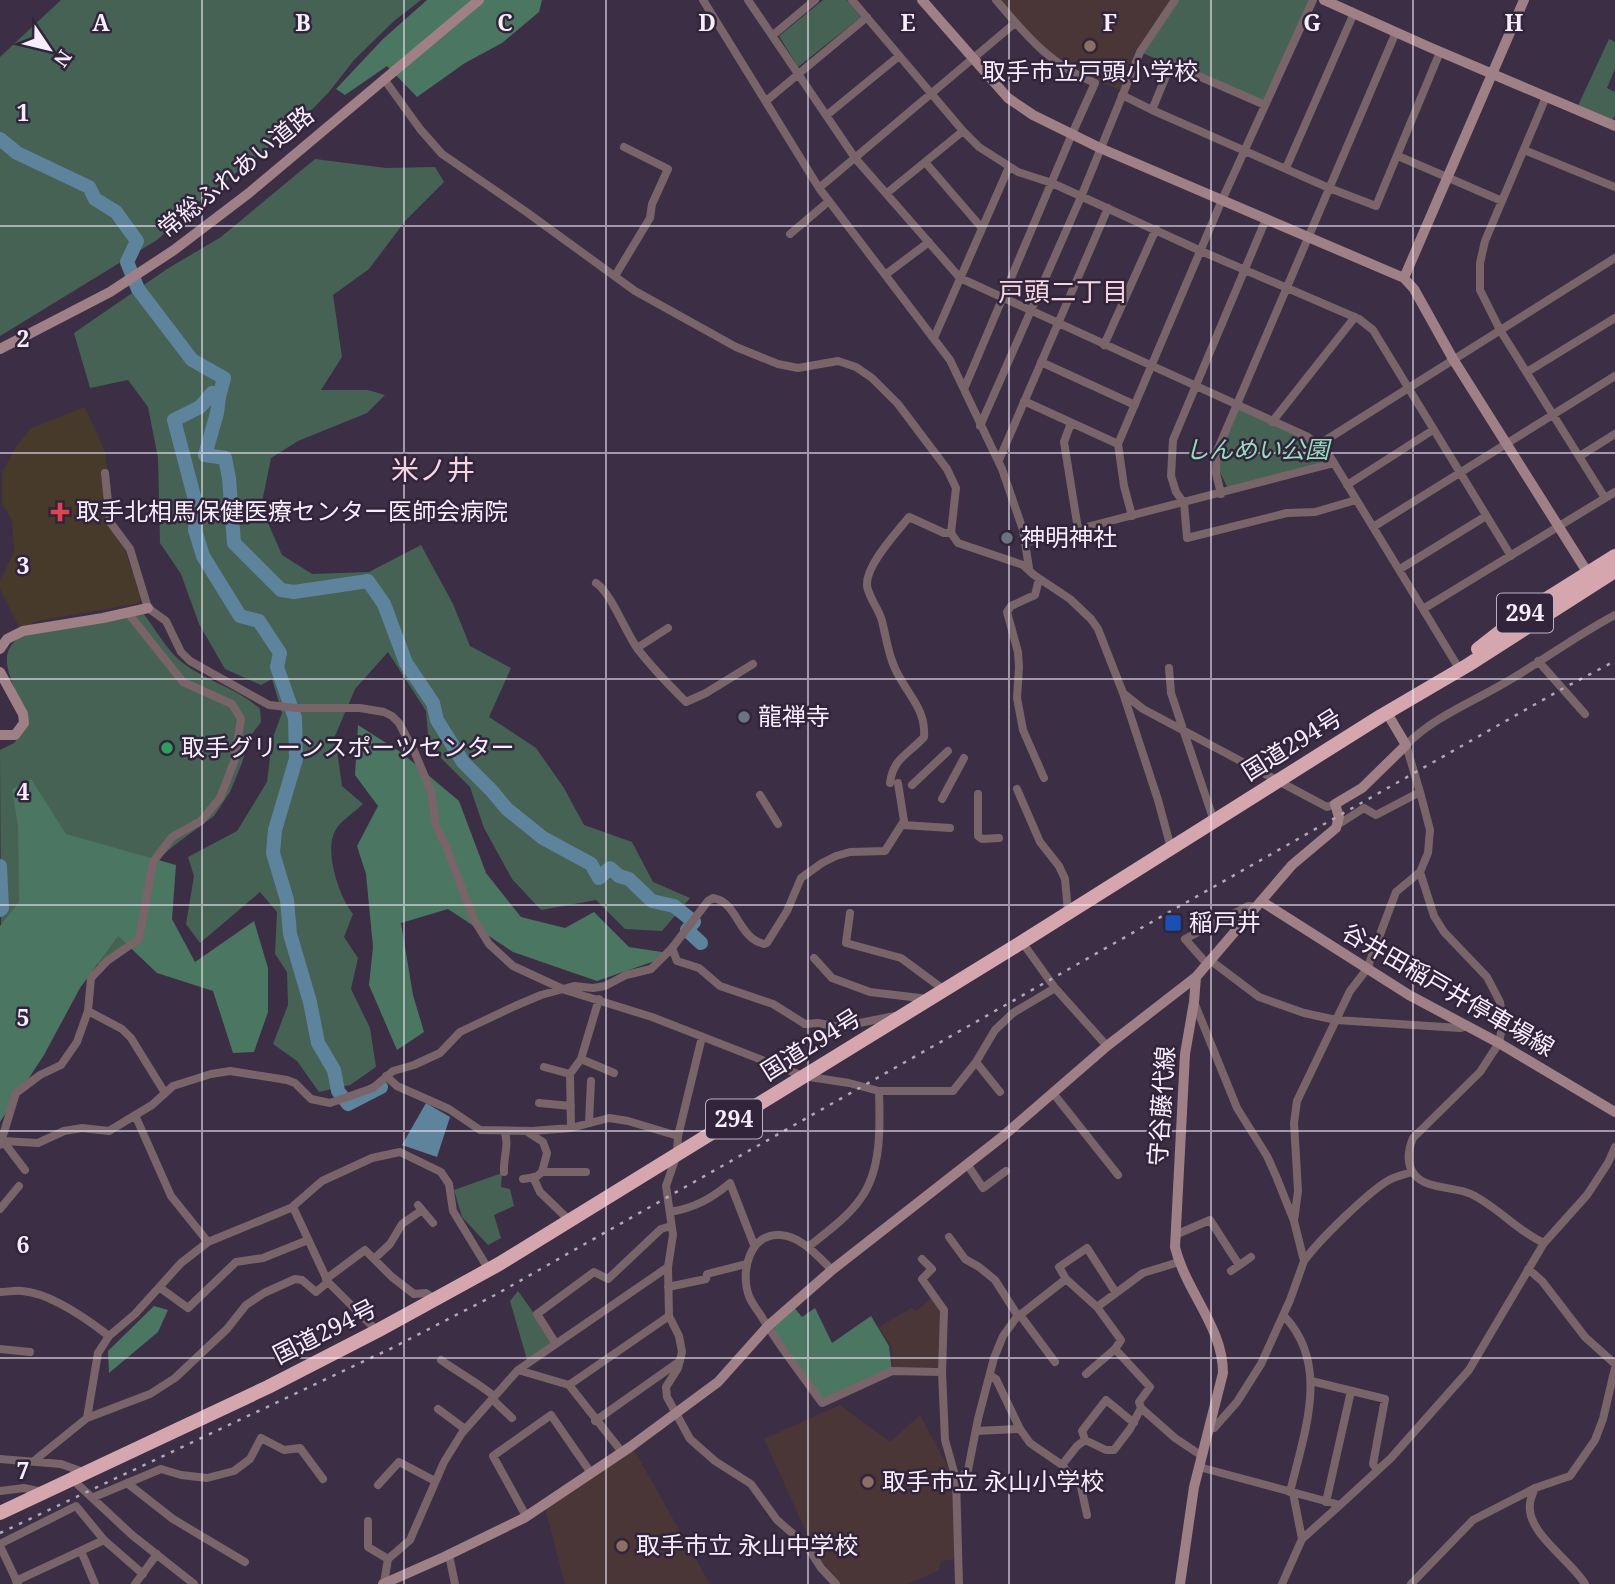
<svg xmlns="http://www.w3.org/2000/svg" width="1615" height="1584" font-family="'Noto Serif','Noto Sans JP',serif">
	<style>
		.education { fill: #4b3637 }
		.medical { fill: #473a2b }
		.green { fill: #466255 }
		.forest { fill: #4a7662 }
		.water { fill: #5e849d }
		.lines { fill: none; stroke-linecap: round; stroke-linejoin: round }
		.river { stroke: #5e849d; stroke-width: 14 }
		.street { stroke: #796569; stroke-width: 8 }
		.secondary { stroke: #9f8086; stroke-width: 10 }
		.highway { stroke: #d6a6af; stroke-width: 14 }
		.rail { stroke: #b2a7b9; stroke-width: 2.5; stroke-dasharray: 3.5 7; stroke-linecap: butt }
		.grid { fill: none; stroke: #f7eefd; stroke-width: 2; stroke-opacity: 0.55 }
		.education-dot { fill: #8d6e63; stroke: #32243b; stroke-width: 2.5 }
		.health-dot { fill: #e0444e; stroke: #32243b; stroke-width: 2.5 }
		.worship-dot { fill: #6b7280; stroke: #32243b; stroke-width: 2.5 }
		.leisure-dot { fill: #2e9e5b; stroke: #32243b; stroke-width: 2.5 }
		.transit-dot { fill: #1a4fb4; stroke: #32243b; stroke-width: 2.5 }
		.labels { text-anchor: middle; stroke-width: 5; stroke-linejoin: round; paint-order: stroke }
		.shield { fill: #32243b; stroke: #bcb1c3; stroke-width: 2 }
		.shield-label { font-size: 23px; font-weight: bold; fill: #f7eefd }
		.poi-label { font-size: 24px; fill: #f7eefd; stroke: #32243b; text-anchor: start }
		.street-label { font-size: 24px; fill: #f7eefd; stroke: #32243b }
		.park-label { font-size: 24px; font-style: italic; fill: #94debc; stroke: #32243b }
		.neighbourhood-label { font-size: 26px; fill: #f5d5e2; stroke: #32243b }
		.quarter-label { font-size: 28px; fill: #f5d5e2; stroke: #32243b }
		.grid-label { font-size: 23px; text-anchor: middle; font-weight: bold; fill: #f7eefd; stroke: #32243b; stroke-width: 5; stroke-linejoin: round; paint-order: stroke }
	</style>
	<rect width="100%" height="100%" fill="#3c2e45"/>
	<path class="education" d="M1001,0H1171L1135,51L1121,90L1087,77L1051,55Z
		M932,1298L940,1310L938,1367L893,1368L891,1346L879,1327L911,1308L916,1311Z
		M840,1405L890,1442L920,1415L948,1467L955,1497L954,1559L941,1561L939,1570L908,1584H840L819,1560L764,1439Z
		M634,1450L710,1584H565L545,1508Z"/>
	<path class="medical" d="M85,407L105,452L116,523L140,596V603L32,622L31,626L19,627L0,589V581L14,552L12,520L2,504V472L16,447L31,428Z"/>
	<path class="green" d="M61,0H421L394,21L354,60L329,92L296,126L201,200L157,240L0,336V57Z
		M823,0H847L861,17L798,67L779,36Z
		M1175,0H1313L1265,105L1140,52Z
		M1609,39L1615,42V69L1607,88L1615,92V115L1611,124L1576,110Z
		M315,159L386,168L435,167L444,182L406,220L369,269L333,295L342,357L321,390H368L385,395L367,413L298,441L271,458L261,507L282,555L312,574L369,572L421,545L453,604L470,646L511,668L489,717L536,748L564,788L584,825L632,842L653,882L690,898L662,931L625,929L596,900L541,910L512,879L484,828L470,787L429,746L426,711L388,652L355,689L335,736L342,786L363,804C355,812 340,821 335,831C324,851 339,897 353,914L344,937L358,958L351,989L370,1028L376,1067L350,1085L319,1092L297,1061L273,1044L288,1005L287,972L275,954L277,912L260,892L200,943L186,924L194,876L188,857L237,831L267,782L272,740L282,713L272,679L261,685L225,669L199,624L181,574L160,543L158,458L148,407L128,380L90,388L74,333L167,269L221,237Z
		M1235,406L1308,437L1334,463L1229,491L1219,470L1223,446Z
		M143,613C154,627 164,645 176,657C200,680 237,687 260,709L261,722L249,738L242,763L230,792L214,816L176,844L145,870L133,944L102,966L1,932L0,750L14,743L27,727C23,715 20,702 15,690C6,667 0,649 22,636Z
		M502,1173L501,1187L510,1189L514,1206L494,1215L501,1238L488,1245L462,1217L454,1190Z
		M518,1291L556,1344L528,1363L510,1301Z"/>
	<path class="forest" d="M427,0H542L539,12L502,43L465,63L417,97L387,66L345,95L336,89L383,39Z
		M358,725L402,753L459,801L486,873L521,917L565,928L594,912L629,947L675,954L597,981L513,952L448,909L401,923L413,995L424,1032L397,1050L369,985L373,947L366,874L357,846L378,806L355,775Z
		M31,779L66,834L176,865L172,919L195,962L254,921L268,968V1012L254,1052L233,1053L213,991L157,973L118,936L80,988L44,1055L0,1122V926L19,902L18,826L12,789Z
		M792,1305L802,1317L815,1308L832,1343L871,1316L889,1346L892,1371L822,1403L768,1326Z
		M154,1306L168,1310L158,1332L109,1373L108,1351Z"/>
	<path class="water" d="M426,1103L450,1117L437,1157L402,1145Z"/>
	<g class="lines">
		<path class="river" d="M0,139L17,153L89,187L95,199L116,212L137,241L127,262L138,289L192,360L224,378L219,397L212,393L200,407L174,420L195,500V530L203,556L240,616L259,621L280,653L277,667L295,718L296,759L275,830L273,853L287,900L290,934L310,1002L318,1043L334,1070L338,1091L348,1104L381,1087
			M219,397L217,413L205,455L225,458L229,478L234,543L281,590L294,592L368,581L384,604L406,663L433,703L437,720L463,762L491,790L507,809L543,838L591,864L599,878L610,868L619,876L629,879L652,901L674,906L694,922L687,930L701,943
			M0,866L2,908L0,910"/>
		<path class="street" d="M703,0L819,188L950,360L1002,469L1023,530L1029,568
			M748,0L855,158L960,278L1308,437L1331,458L1460,670
			M852,0L963,131L979,147L1018,172L1052,183L1201,251L1359,319L1373,330L1511,556
			M773,35L815,0
			M384,79L420,129L442,154L525,211L635,291L736,347L778,364L798,368L838,361L856,367L872,378L898,404L947,469L956,488L951,533L958,543L1023,565L1034,575L1070,599L1091,619L1098,629L1123,693L1158,800L1171,848
			M1122,95L1152,110
			M1546,97L1485,241L1480,263V290L1500,330L1605,498
			M766,101L867,17
			M1265,105L1171,64L1152,110L1329,188L1376,206L1440,52
			M827,115L899,56
			M1524,150L1615,187
			M1398,156L1502,201
			M925,162L981,227
			M1286,168L1354,13
			M819,188L1015,23
			M887,193L963,131
			M1266,219L1173,440L1171,476L1176,492L1184,503L1187,538L1287,513L1315,512L1356,500
			M790,234L829,201
			M885,275L929,242
			M615,276L650,218L652,204L668,169L624,147
			M934,338L1009,167
			M1104,345L1156,229
			M1041,362L1135,405
			M1527,372L1615,318
			M964,389L1072,134L1095,83C1050,65 1027,36 996,0
			M1024,401L1118,444
			M1272,422L1355,317
			M1071,423L1064,442L1078,529
			M980,426L1081,197L1140,52L1175,0
			M1318,445L1615,258
			M1580,456L1615,434
			M999,460L1108,208
			M105,473L110,522L130,549L148,608L166,621L181,652L190,661L269,705L296,708H360L384,712L392,716L399,723L415,753L425,777L431,792L436,826L446,846L474,920L489,944L513,966L565,990L652,1017L803,1076L849,1083L879,1091H953L976,1062L995,1030L1013,1013L1055,988
			M1347,485L1433,430
			M1221,494L1216,473L1217,451L1396,32
			M1132,516L1124,486L1118,444L1222,200L1313,0
			M1373,527L1615,376
			M1025,543L1334,463
			M1400,569L1486,516
			M1039,579L1035,595L1011,606L1007,612L1018,652L1019,667L1017,698L1023,730L1044,778
			M596,583C611,593 625,631 637,648C652,668 669,685 686,702L706,693L753,664
			M1423,609L1615,492
			M637,648L668,628
			M1538,661L1585,714
			M1169,668L1171,693L1182,726
			M1124,694L1143,709L1327,807L1335,804
			M1184,732L1214,821
			M890,783C893,758 909,754 924,737C926,712 911,698 900,678C889,660 887,641 882,621C879,609 869,598 867,586C865,566 897,532 909,517L944,533H951
			M912,785L948,751
			M1017,789L1040,842L1059,866L1065,879L1068,912
			M1420,792L1406,745C1433,718 1468,704 1501,685C1540,663 1575,636 1615,615
			M978,794V836L982,839L999,838
			M760,795L778,824
			M942,799L964,758
			M903,825L950,828
			M1420,872L1434,916L1444,932L1487,977L1500,1002L1503,1022L1499,1043L1480,1072L1413,1138C1408,1150 1406,1163 1414,1174C1426,1190 1454,1186 1471,1194C1498,1207 1517,1231 1544,1243
			M850,913L846,943L901,958L943,989
			M1022,942L1055,988L1107,1046
			M672,948L677,961L699,968L720,986L773,1004L805,1024L818,1023L839,1027L895,1016
			M814,958L832,978L870,992L928,999
			M1210,960L1259,997L1304,1013L1336,1020L1460,1028L1468,1026
			M1207,964L1185,939L1248,906L1256,907
			M1194,1002L1237,1108L1267,1156L1276,1176L1294,1221L1304,1261L1290,1300L1261,1364L1237,1402L1214,1428L1209,1429
			M88,1011L122,1029L131,1038L165,1093
			M702,1037L678,1136L677,1154L666,1186L673,1235L668,1267L669,1316L679,1336L682,1352L678,1368L666,1387L667,1397L690,1439L715,1461L751,1484L777,1520L807,1546L821,1568L836,1584
			M581,1059L614,1073
			M976,1062L1000,1092
			M544,1067L570,1074
			M386,1076L397,1086L449,1109L480,1130L532,1131L571,1128L609,1118L628,1121L678,1136
			M1053,1093L1118,1175
			M539,1103L571,1106
			M135,1115L171,1196L208,1242
			M589,1122L591,1081
			M571,1128L570,1074L581,1059L599,999
			M504,1131C510,1143 503,1158 504,1172
			M3,1141L38,1143L64,1131L82,1128L109,1131L152,1105L173,1086L211,1074L230,1071L287,1080L295,1083L311,1099L330,1103L373,1088L393,1071L414,1065L440,1053L460,1032L515,1006L541,995L574,986L593,988L605,986L626,975L651,969L672,948L708,901L713,898C738,902 737,937 764,944L767,943L787,911L801,878L822,863L836,856L850,852L885,851L904,821L898,783
			M3,1141L25,1170
			M0,1145L16,1093L40,1075L61,1065L77,1042L88,1011L91,978L107,961L139,939L153,862L172,837L201,821L220,798L234,762L241,719L232,704L183,682L128,613
			M967,1164L983,1188L1006,1171
			M542,1172H586
			M533,1177L540,1192L570,1221
			M523,1179L536,1177L542,1172L547,1153L543,1142L526,1131
			M418,1205L433,1223
			M291,1208L322,1181L372,1158L400,1152L441,1172L449,1184L453,1211L489,1270
			M0,1209L19,1186
			M670,1212C694,1208 711,1199 730,1183L754,1245
			M1294,1221L1298,1191L1294,1123L1297,1101L1350,991L1367,969L1396,892L1420,872L1428,853L1430,830L1420,792L1376,815L1364,808L1339,824
			M1175,1235L1210,1220L1239,1265
			M949,1237L965,1259L979,1267L995,1280L1018,1316
			M808,1247C827,1232 848,1217 861,1198C882,1169 880,1125 879,1091
			M374,1259L390,1244L402,1224L422,1210
			M922,1259L932,1269L922,1279L944,1310L942,1372
			M1304,1261C1318,1241 1371,1189 1391,1179C1398,1176 1405,1174 1412,1172
			M829,1267C816,1254 800,1236 780,1235C749,1233 740,1273 749,1296C752,1304 759,1312 763,1319C781,1348 802,1375 822,1403L892,1371L942,1372L945,1440L956,1479L959,1584
			M1528,1269L1542,1281L1585,1337L1615,1364
			M1231,1271L1251,1257
			M326,1279L365,1250L392,1277L414,1294L426,1293L435,1299
			M1066,1279L1097,1307
			M159,1287L188,1308L236,1262L263,1258L308,1240
			M668,1287L706,1279L707,1274L746,1264
			M0,1292C7,1292 15,1290 22,1291C50,1293 87,1319 109,1336
			M1116,1293L1097,1307L1121,1340L1115,1349L1150,1387L1139,1402L1141,1408L1175,1438L1202,1456
			M1020,1315L1055,1362
			M1284,1316C1331,1365 1304,1433 1290,1492
			M556,1344L537,1314L594,1272L608,1279L661,1229L671,1226
			M0,1349L30,1352
			M441,1360C459,1373 477,1382 494,1396
			M518,1370L668,1267
			M1086,1374L1115,1349
			M1311,1381L1385,1399L1373,1464L1377,1470
			M569,1385L669,1316
			M492,1399L512,1418
			M438,1409L465,1429
			M87,1418L150,1394L175,1378L227,1329L246,1305L264,1293L295,1279L302,1280L316,1292L328,1282
			M595,1421L680,1361
			M1020,1429L1030,1443L1062,1465L1081,1487L1087,1515
			M976,1431L1020,1429L996,1379L990,1375
			M1085,1440L1082,1431L1106,1400L1134,1423
			M0,1459L61,1464L86,1473
			M35,1460L87,1418L98,1353L109,1336L135,1314L181,1263L208,1242L293,1207L328,1282L377,1331
			M1062,1465L1077,1446L1085,1440L1106,1450H1114L1130,1429L1141,1408
			M1199,1467L1340,1505L1391,1458L1469,1370L1544,1243L1587,1195L1608,1163L1615,1147
			M73,1480L132,1535L194,1584
			M127,1483L173,1519L245,1562
			M956,1483L968,1470L978,1419L994,1358L1003,1336L1016,1318L1066,1279L1059,1267L1087,1248L1116,1293L1143,1273L1179,1262
			M378,1485L399,1462L435,1481
			M1535,1488C1533,1493 1530,1499 1530,1504C1526,1533 1572,1561 1585,1584
			M0,1491L24,1488L42,1492
			M1293,1493L1302,1539
			M94,1497L161,1469L181,1475L207,1478L234,1471L250,1459L261,1438L284,1450L300,1448L323,1479
			M1326,1502L1351,1391
			M526,1516L493,1456L551,1415L591,1473
			M368,1521V1547L388,1559
			M0,1544L76,1506L104,1540L143,1574
			M0,1546L18,1584
			M81,1551L95,1584
			M449,1555L455,1584
			M16,1581L104,1540
			M384,1583L388,1559L410,1540L444,1462L462,1433L518,1370L569,1385L622,1452
			M135,1584L157,1554
			M1282,1584L1302,1539L1340,1505
			M1411,1584L1473,1520L1535,1488L1570,1476L1595,1440L1603,1419L1615,1368"/>
		<path class="secondary" d="M922,0L1008,98L1033,115L1100,148L1404,278L1414,289L1453,359L1591,578
			M1324,0L1429,47L1615,126
			M1404,278L1524,0
			M0,349L110,292L174,250L249,193L479,0
			M0,649L7,639L23,631L103,618L148,608
			M0,672L23,714L24,723L15,735H0
			M1261,901L1409,995L1499,1043L1615,1112
			M383,1584L444,1557L524,1518L630,1447L718,1382L768,1326L832,1270L1002,1137L1107,1046L1196,977
			M1180,1584L1194,1487L1223,1373C1223,1327 1186,1292 1175,1247L1185,1054L1194,1002L1196,977L1292,865L1336,828L1339,817L1335,804L1362,788L1406,745L1387,713"/>
		<path class="highway" d="M1478,649L1524,613L1615,556
			M0,1513L268,1387L377,1331L499,1264L1022,942L1381,716L1468,665L1615,571"/>
		<path class="rail" d="M0,1533L392,1348L495,1295L1562,689L1615,661"/>
	</g>
	<path class="grid" d="M202,0V1584M404,0V1584M606,0V1584M808,0V1584M1009,0V1584M1211,0V1584M1413,0V1584M0,226H1615M0,453H1615M0,679H1615M0,905H1615M0,1131H1615M0,1358H1615"/>
	<g class="education-dot">
		<circle cx="1090" cy="46" r="7"/>
		<circle cx="868" cy="1482" r="7"/>
		<circle cx="622" cy="1546" r="7"/>
	</g>
	<path class="health-dot" d="M56.5 501.5h7v7h7v7h-7v7h-7v-7h-7v-7h7z"/>
	<g class="worship-dot">
		<circle cx="1007" cy="538" r="7"/>
		<circle cx="744" cy="717" r="7"/>
	</g>
	<circle class="leisure-dot" cx="167" cy="748" r="7"/>
	<rect class="transit-dot" x="1164" y="914" width="18" height="18" rx="3.5"/>
	<g class="labels">
		<g class="shield">
			<rect x="1497" y="593.5" width="56" height="39" rx="5"/>
			<rect x="706" y="1099.5" width="56" height="39" rx="5"/>
		</g>
		<g class="shield-label">
			<text x="1525" y="621">294</text>
			<text x="734" y="1127">294</text>
		</g>
		<g class="poi-label">
			<text x="1090" y="80" text-anchor="middle">取手市立戸頭小学校</text>
			<text x="76" y="520">取手北相馬保健医療センター医師会病院</text>
			<text x="1021" y="546">神明神社</text>
			<text x="758" y="725">龍禅寺</text>
			<text x="181" y="756">取手グリーンスポーツセンター</text>
			<text x="1189" y="931">稲戸井</text>
			<text x="882" y="1490">取手市立 永山小学校</text>
			<text x="636" y="1554">取手市立 永山中学校</text>
		</g>
		<g class="street-label">
			<text transform="translate(236 172) rotate(-39)" y="8">常総ふれあい道路</text>
			<text transform="translate(1292 745) rotate(-32)" y="8">国道294号</text>
			<text transform="translate(1448 990) rotate(30)" y="8">谷井田稲戸井停車場線</text>
			<text transform="translate(811 1045) rotate(-32)" y="8">国道294号</text>
			<text transform="translate(1162 1106) rotate(-86)" y="8">守谷藤代線</text>
			<text transform="translate(325 1332) rotate(-27)" y="8">国道294号</text>
		</g>
		<g class="park-label">
			<text x="1257" y="458">しんめい公園</text>
		</g>
		<g class="neighbourhood-label">
			<text x="1063" y="301">戸頭二丁目</text>
		</g>
		<g class="quarter-label">
			<text x="433" y="480">米ノ井</text>
		</g>
	</g>
	<g class="grid-label">
		<text x="101" y="31">A</text>
		<text x="303" y="31">B</text>
		<text x="505" y="31">C</text>
		<text x="707" y="31">D</text>
		<text x="908" y="31">E</text>
		<text x="1110" y="31">F</text>
		<text x="1312" y="31">G</text>
		<text x="1514" y="31">H</text>
		<text x="23" y="121">1</text>
		<text x="23" y="347">2</text>
		<text x="23" y="574">3</text>
		<text x="23" y="800">4</text>
		<text x="23" y="1026">5</text>
		<text x="23" y="1253">6</text>
		<text x="23" y="1479">7</text>
	</g>
	<g transform="translate(49 49) rotate(125)" stroke="#32243b" stroke-width="5" paint-order="stroke">
	<path d="M0-5L12 26L0 18L-12 26Z" fill="#f7eefd"/>
	<text y="-10" font-size="19" font-weight="bold" text-anchor="middle" fill="#f7eefd">N</text>
	</g>
</svg>
